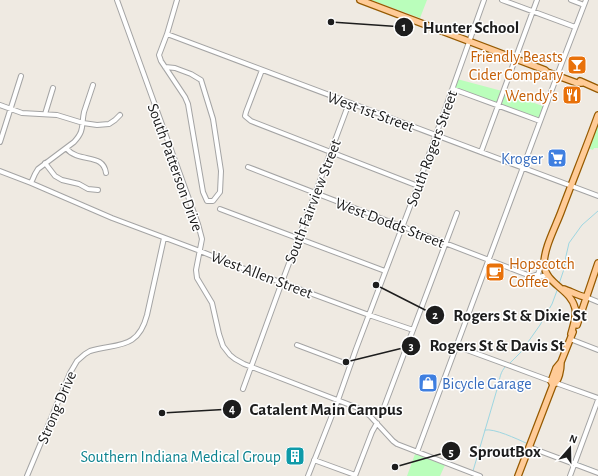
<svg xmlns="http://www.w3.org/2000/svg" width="598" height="476" font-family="'Alegreya Sans',sans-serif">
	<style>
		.park { fill: #bafebb }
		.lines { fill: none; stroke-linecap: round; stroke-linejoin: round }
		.stream { stroke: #9ed6e1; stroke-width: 1 }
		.minor-casing { stroke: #a4a4a4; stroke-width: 6 }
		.major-casing { stroke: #965a00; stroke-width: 8 }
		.minor { stroke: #fff; stroke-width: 4 }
		.major { stroke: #ffcb97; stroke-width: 5.5 }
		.labels { text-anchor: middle; stroke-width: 3; stroke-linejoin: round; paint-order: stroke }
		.food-label { font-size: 16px; fill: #c56008; stroke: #fff; text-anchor: end }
		.street-label { font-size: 16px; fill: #1d1d1d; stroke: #fff }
		.shop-label { font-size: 16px; fill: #366cbe; stroke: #fff; text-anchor: end }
		.culture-label { font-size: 16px; fill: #0d838f; stroke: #fff; text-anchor: end }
		.leader { fill: none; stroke: #1d1d1d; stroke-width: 1.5 }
		.callout-dot { fill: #1d1d1d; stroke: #fff; stroke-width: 1.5 }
		.mark-label { font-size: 12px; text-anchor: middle; font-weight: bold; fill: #fff }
		.callout-label { font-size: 17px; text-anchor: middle; font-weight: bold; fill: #1d1d1d; stroke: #fff; stroke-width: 3; stroke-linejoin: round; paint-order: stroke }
	</style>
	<rect width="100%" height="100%" fill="#efeae2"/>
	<path class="park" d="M371,0H427L420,18Z
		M457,79L502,91L548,108L542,122L453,89Z
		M598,120V148H594L593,150L588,148Z
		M415,454L445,465L440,476H407Z"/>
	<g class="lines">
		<path class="stream" d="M559,284L564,269L566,256L569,243L582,225L598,211
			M509,364L521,352L540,325L552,304L558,288
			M485,430C494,428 517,439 526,443
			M578,463L594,469
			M473,471L498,386C500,378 500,372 506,366"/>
		<g class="minor-casing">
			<path id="minor" d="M117,0L198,224L202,239L196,270L197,278L212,303L219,334L223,346L230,355L235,359L244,364L358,408L365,412L370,416L393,441L397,444L480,476
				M502,0L575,27
				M571,0L584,5
				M167,34L598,196
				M165,67L175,68L191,74L201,80L213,119L221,171L220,192L213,201H207L203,192L188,104L185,97L161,61L159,55L167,34L177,0
				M262,70L246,112L245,116L251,121L418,186
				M558,73L586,0
				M453,89L540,121
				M0,105L22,113L57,115L83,123L97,125L109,124L115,120L120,115
				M45,114L53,88
				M0,142L21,76
				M66,148C79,164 103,152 106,173
				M481,152L537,0
				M45,163L55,176L62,180L79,184L88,189L98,190
				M248,167C343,204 438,240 533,277H539L547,275
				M0,171L31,183L112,218L200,251L237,266L369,315L413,330
				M31,183L35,174L38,169L74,142C85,130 81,126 84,112C87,103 90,94 93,85
				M220,209L385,271
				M533,276L538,274L543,261
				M586,297L598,302
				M570,339L598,350
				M297,345L350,365
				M456,346L551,381
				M556,383L598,398
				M243,389L282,282L349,103
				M384,407L457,213
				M529,447L598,473
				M417,452L557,76
				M314,460L355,475
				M27,476L70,373L77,361L85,354L90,351C117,343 138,350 147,315L164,238
				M308,476L338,400L356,349L417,188L484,0
				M355,476L372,432L377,423
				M570,476L598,400"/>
		</g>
		<g class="major-casing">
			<path id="major" d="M360,0L545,70L547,72L577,83H582
				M580,81L598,89
				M564,289C570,291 581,297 586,297
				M577,325L598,263
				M571,334C573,326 577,316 575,308C571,289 545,284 544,264C544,248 555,228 561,212C573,180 586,148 598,115
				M553,385L551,381L552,379L556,368L561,362L573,332
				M518,476L553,385C559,381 561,370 561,362"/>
		</g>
		<use href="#minor" class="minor"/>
		<use href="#major" class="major"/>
	</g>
	<defs>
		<g id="bar-square" transform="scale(1)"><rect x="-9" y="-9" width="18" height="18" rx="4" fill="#e8710a" stroke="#fff"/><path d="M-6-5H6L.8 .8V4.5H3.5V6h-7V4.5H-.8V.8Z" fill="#fff"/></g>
		<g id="restaurant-square" transform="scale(1)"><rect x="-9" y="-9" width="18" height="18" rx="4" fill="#e8710a" stroke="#fff"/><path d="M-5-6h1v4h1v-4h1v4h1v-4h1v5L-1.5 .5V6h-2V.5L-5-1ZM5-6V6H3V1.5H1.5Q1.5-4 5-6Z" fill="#fff"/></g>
		<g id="supermarket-square" transform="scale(1)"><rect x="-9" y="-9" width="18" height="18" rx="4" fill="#3f7fe0" stroke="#fff"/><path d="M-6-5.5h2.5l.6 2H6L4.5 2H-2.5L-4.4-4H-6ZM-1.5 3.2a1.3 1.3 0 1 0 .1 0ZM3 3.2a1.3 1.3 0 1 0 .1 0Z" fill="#fff"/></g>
		<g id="cafe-square" transform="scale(1)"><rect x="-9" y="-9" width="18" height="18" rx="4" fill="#e8710a" stroke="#fff"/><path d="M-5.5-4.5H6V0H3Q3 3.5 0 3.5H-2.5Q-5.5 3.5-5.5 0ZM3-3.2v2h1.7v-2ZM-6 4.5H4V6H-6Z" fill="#fff"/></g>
		<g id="shop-square" transform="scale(1)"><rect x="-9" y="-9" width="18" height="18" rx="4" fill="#3f7fe0" stroke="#fff"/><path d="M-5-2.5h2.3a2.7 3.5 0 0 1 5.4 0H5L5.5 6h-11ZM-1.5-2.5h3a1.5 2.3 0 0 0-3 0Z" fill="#fff"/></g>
		<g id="building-square" transform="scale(1)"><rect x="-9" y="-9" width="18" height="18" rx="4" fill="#0f9aa8" stroke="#fff"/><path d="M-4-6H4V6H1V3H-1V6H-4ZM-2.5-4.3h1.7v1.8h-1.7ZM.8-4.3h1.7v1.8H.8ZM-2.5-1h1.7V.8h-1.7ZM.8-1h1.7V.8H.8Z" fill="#fff"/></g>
	</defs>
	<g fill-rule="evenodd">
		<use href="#bar-square" x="577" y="65"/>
		<use href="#restaurant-square" x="572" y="95"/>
		<use href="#supermarket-square" x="557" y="158"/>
		<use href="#cafe-square" x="495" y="272"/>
		<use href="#shop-square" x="428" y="383"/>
		<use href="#building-square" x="295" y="456"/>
	</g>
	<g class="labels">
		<g class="food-label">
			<text x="563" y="62">Friendly Beasts<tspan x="563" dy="18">Cider Company</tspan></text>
			<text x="558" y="101">Wendy's</text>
			<text x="509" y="269" text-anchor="start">Hopscotch<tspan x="509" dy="18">Coffee</tspan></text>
		</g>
		<g class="street-label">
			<text transform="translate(371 111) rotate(20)" y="6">West 1st Street</text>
			<text transform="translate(431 148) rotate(-70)" y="6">South Rogers Street</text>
			<text transform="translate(176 167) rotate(70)" y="6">South Patterson Drive</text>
			<text transform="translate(312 201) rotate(-69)" y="6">South Fairview Street</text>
			<text transform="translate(390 222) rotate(21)" y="6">West Dodds Street</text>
			<text transform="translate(262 274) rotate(21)" y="6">West Allen Street</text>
			<text transform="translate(56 407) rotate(-67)" y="6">Strong Drive</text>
		</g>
		<g class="shop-label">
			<text x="543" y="164">Kroger</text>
			<text x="442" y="389" text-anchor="start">Bicycle Garage</text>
		</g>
		<g class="culture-label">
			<text x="281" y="462">Southern Indiana Medical Group</text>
		</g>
	</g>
	<path class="leader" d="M331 22L404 27M376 285L435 315M346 362L411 346M162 413L232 409M395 467L451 451"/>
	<g class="callout-dot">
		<circle cx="331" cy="22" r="4"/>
		<circle cx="376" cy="285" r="4"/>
		<circle cx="346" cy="362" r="4"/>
		<circle cx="162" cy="413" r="4"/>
		<circle cx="395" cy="467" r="4"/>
		<circle cx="404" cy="27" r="10"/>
		<circle cx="435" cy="315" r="10"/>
		<circle cx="411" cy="346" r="10"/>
		<circle cx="232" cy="409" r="10"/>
		<circle cx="451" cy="451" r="10"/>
	</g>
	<g class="mark-label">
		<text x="404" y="31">1</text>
		<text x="435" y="319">2</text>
		<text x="411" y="350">3</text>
		<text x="232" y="413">4</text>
		<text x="451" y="456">5</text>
	</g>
	<g class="callout-label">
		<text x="471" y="33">Hunter School</text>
		<text x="520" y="321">Rogers St &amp; Dixie St</text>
		<text x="497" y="351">Rogers St &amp; Davis St</text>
		<text x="326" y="415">Catalent Main Campus</text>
		<text x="505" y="457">SproutBox</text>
	</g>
	<g transform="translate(570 448) rotate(20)" stroke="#ffffff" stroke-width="3" paint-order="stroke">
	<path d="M0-3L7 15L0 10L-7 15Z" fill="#1d1d1d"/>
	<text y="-6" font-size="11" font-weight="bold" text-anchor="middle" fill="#1d1d1d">N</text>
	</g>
</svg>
